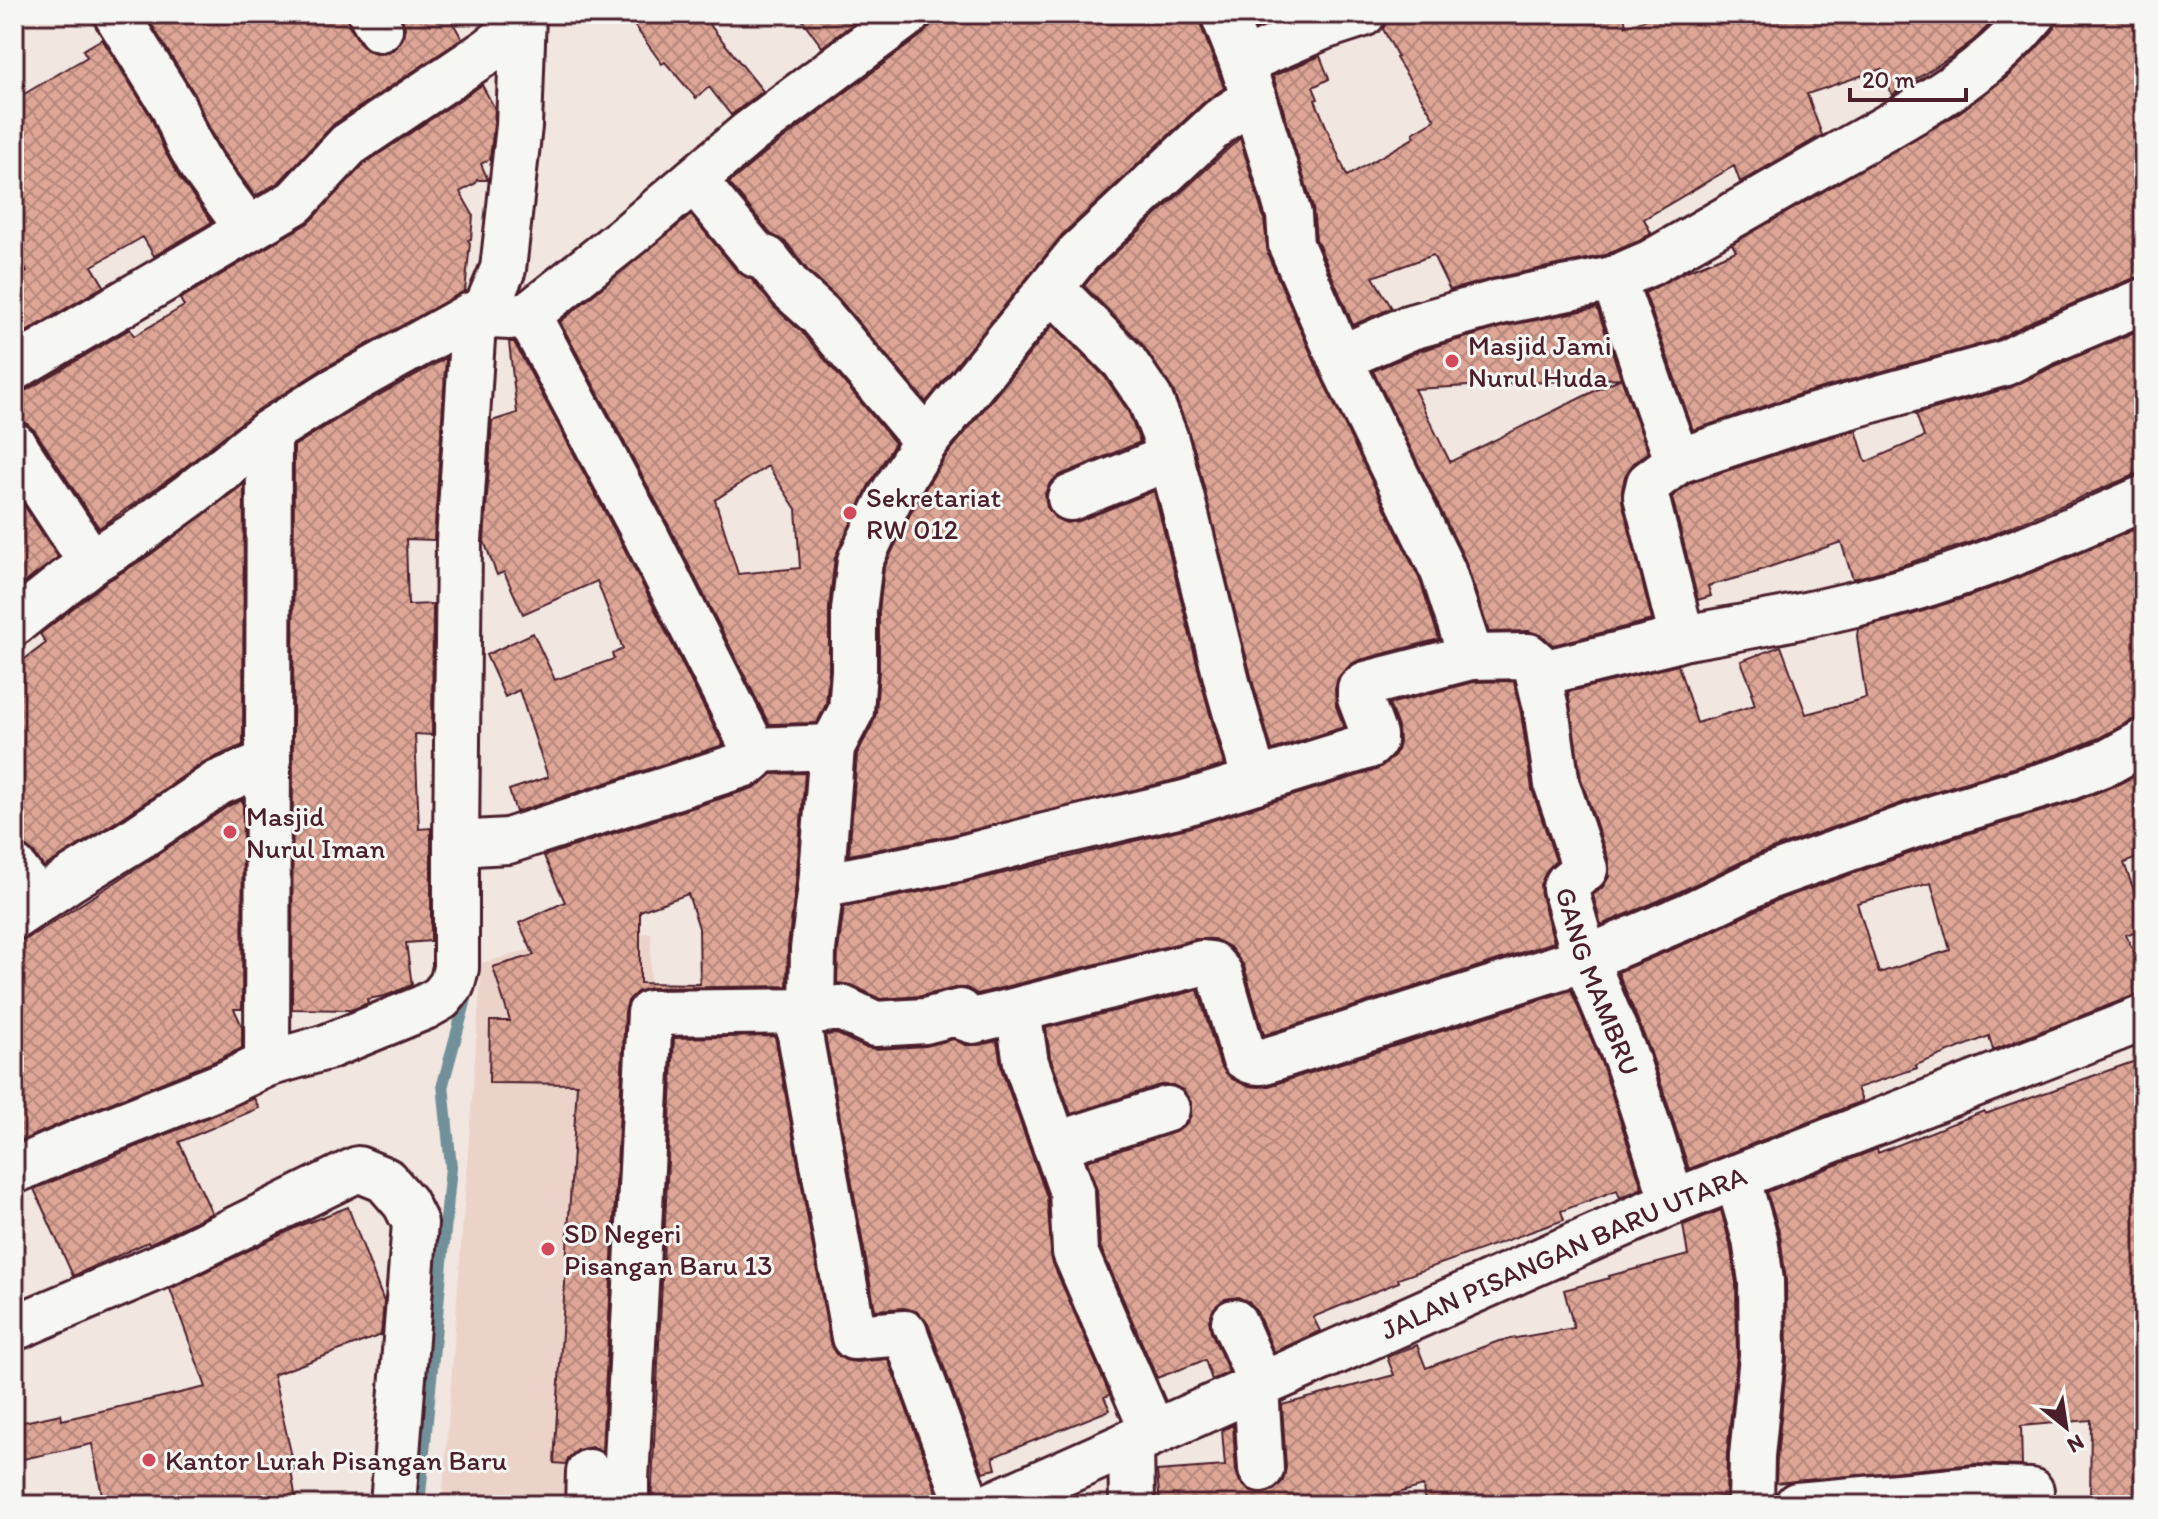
<svg xmlns="http://www.w3.org/2000/svg" width="2158" height="1519" font-family="Itim,sans-serif">
	<style>
		.built { fill: #ebd3ca }
		.lines { fill: none; stroke-linecap: round; stroke-linejoin: round }
		.stream { stroke: #719099; stroke-width: 12 }
		.building { fill: url(#building-cross-hatch); stroke: #4a1f2b; stroke-width: 2; fill-rule: evenodd }
		.minor-casing { stroke: #4a1f2b; stroke-width: 50 }
		.minor { stroke: #f6f6f2; stroke-width: 44 }
		.poi-dot { fill: #d1495b; stroke: #f6f6f2; stroke-width: 3 }
		.labels { text-anchor: middle; stroke-width: 6; stroke-linejoin: round; paint-order: stroke }
		.poi-label { font-size: 28px; fill: #4a1f2b; stroke: #f6f6f2; text-anchor: start }
		.street-label { font-size: 28px; fill: #4a1f2b; stroke: #f6f6f2 }
	</style>
	<defs>
		<pattern id="building-cross-hatch" width="8" height="8" patternUnits="userSpaceOnUse" patternTransform="scale(2)"><rect width="8" height="8" fill="#dea697"/><path d="M0 0l8 8M0 8l8-8" fill="none" stroke="#b6877b"/></pattern>
	</defs>
	<rect width="100%" height="100%" fill="#f1e6e0"/>
	<filter id="ink" filterUnits="userSpaceOnUse"><feTurbulence type="fractalNoise" baseFrequency=".0125" numOctaves="2"/><feDisplacementMap in="SourceGraphic" scale="16" xChannelSelector="R" yChannelSelector="G"/><feConvolveMatrix kernelMatrix="1 2 1 2 8 2 1 2 1" color-interpolation-filters="sRGB"/></filter>
	<g filter="url(#ink)">
		<path class="built" d="M651,933L650,994L619,1505H442L482,963L565,940Z"/>
		<g class="lines">
			<path class="stream" d="M419,1505L451,1167L443,1084L466,999V987"/>
		</g>
		<path class="building" d="M145,14H346L350,27L359,42L367,50L380,54L393,50L402,40L405,28L400,14H448L462,39L334,124L279,182L255,196L222,151L209,127L194,93Z
			M626,14H701L763,91L731,115L709,87L696,98L665,62L662,64Z
			M798,14H866L822,47Z
			M932,14H1163L1168,23L1199,14L1200,23L1224,88L1203,103L1062,235L926,402L839,299L809,272L787,243L771,234L729,183L765,153L923,34L931,25Z
			M1250,14H1290L1256,29Z
			M1387,14H1624L1626,26L1661,14H2000L1975,39L1952,56L1892,95L1881,69L1807,94L1822,135L1740,182L1734,166L1644,219L1651,233L1639,241L1605,255L1495,278L1450,290L1433,255L1373,277L1392,308L1353,325L1316,239L1313,208L1273,76L1320,56L1329,79L1313,87L1318,99L1315,100L1347,176L1415,137L1413,133L1435,120L1396,58L1398,57L1383,29L1387,20Z
			M2058,14H2144V277L2134,278L2034,320L1996,340L1800,394L1693,430L1645,293L1682,273L1736,251L1732,244L1956,115L2007,77L2030,55L2053,31L2058,20Z
			M102,39L151,117L164,150L179,177L212,222L154,256L143,237L92,266L104,286L14,339V279L27,272L14,250V100L87,57L83,50Z
			M482,85L495,109L494,124L490,159L481,164L488,180H477L476,183L460,192L473,215L471,239L468,240L470,243L465,291L324,368L256,411L175,475L99,528L35,431L26,423L14,420V393L27,390L130,329L134,336L184,306L180,299L308,223L364,164Z
			M1240,138L1264,219L1268,255L1323,381L1420,580L1439,639L1360,660L1351,664L1338,678L1335,689L1336,706L1344,727L1272,750L1252,680L1194,448L1173,390L1142,344L1084,286L1097,270Z
			M691,215L737,271L752,280L774,307L802,332L895,443L868,487L835,557L829,607V670L826,704L817,723L769,724L668,524L560,322ZM768,466L796,509L800,568L738,574L715,500Z
			M1597,308L1621,378L1414,389L1450,462L1621,378L1648,452L1634,463L1625,476L1622,490V501L1652,620L1553,645L1544,637L1529,631L1489,632L1465,560L1373,371L1419,351L1506,326Z
			M1053,325L1105,377L1128,411L1140,442L1060,475L1050,483L1045,494L1047,507L1055,518L1066,523L1079,521L1154,491L1204,692L1224,765L1178,779L952,835L849,855L857,754L873,723L876,713L879,671V612L884,568L912,510L946,456Z
			M2144,328V473L2134,475L1986,537L1897,567L1853,579L1841,542L1758,571V572L1708,586L1711,596L1698,600L1672,497L1690,483L1814,442L1856,430L1866,462L1924,437L1916,414L2012,387L2055,366Z
			M509,342H514L624,548L723,745L516,812L509,790L548,777L519,690L505,697L486,655L533,633L555,680L614,659L612,654L623,649L597,581L523,614L504,572L497,575L484,541L492,421L517,413Z
			M446,358L434,540L406,539L408,605L433,604L432,735L415,734L419,829L431,828V941L406,943L412,985L385,996L367,999L368,1003L351,1010L292,1009L294,446L349,412Z
			M244,484L243,745L204,762L125,816L44,867L34,853L24,845L14,844V667L46,643L40,634L105,583L150,555Z
			M14,490L58,557L14,591Z
			M2144,525V717L2132,720L2099,738L2059,754L1933,792L1760,853L1677,893L1601,925L1593,895L1602,888L1609,877V862L1581,779L1568,692L1678,665L1697,723L1755,705L1751,693L1753,692L1741,661L1781,646L1806,714L1866,698L1857,636L1858,629L1911,615L1973,595L2064,560Z
			M1514,681L1521,713L1532,789L1556,861L1547,870L1540,885L1541,895L1554,942L1264,1035L1244,966L1230,947L1214,939H1196L977,994L967,988H955L921,996L880,999L852,985L837,983L838,951L844,907L964,883L1191,827L1376,770L1392,758L1397,751L1399,742L1398,727L1389,704L1474,682Z
			M2144,771V855L2124,863L2144,918V928L2126,935L2144,975V994L2135,995L1993,1050L1989,1036L1916,1065L1917,1068L1857,1088L1862,1101L1689,1169L1650,1050L1618,972L1697,939L1778,900L1948,840L2076,801L2119,784ZM1931,883L1950,950L1879,973L1857,903Z
			M805,773L796,883L788,946L787,986L650,988L637,992L628,1001L625,1012L602,1451L591,1447L578,1450L568,1458L566,1464L554,1463L577,1084L489,1083L490,1021H510L493,967L534,955L519,923L565,902L544,856L756,787L772,774ZM688,894L699,928L700,984L640,983V911Z
			M243,800L242,1009H234L242,1026V1048L213,1062L78,1116L14,1144V942L28,938L153,858L230,805Z
			M1198,990L1220,1065L1232,1079L1248,1086L1259,1087L1269,1086L1571,990L1603,1067L1642,1188L1620,1198L1617,1190L1561,1211L1564,1220L1398,1279L1399,1282L1313,1317L1320,1331L1274,1352L1257,1312L1249,1302L1238,1297L1225,1299L1214,1308L1209,1320L1211,1332L1229,1372L1212,1380L1205,1360L1157,1378L1100,1246L1097,1190L1087,1161L1175,1132L1186,1125L1191,1115V1102L1183,1090L1173,1085H1160L1071,1114L1050,1057L1046,1028Z
			M837,1034L864,1047L876,1049L926,1046L954,1039L965,1045H978L997,1041L1002,1071L1047,1197L1052,1261L1110,1395L1104,1397L1110,1410L993,1457L996,1469L983,1472L928,1324L918,1312L904,1308L875,1310L825,1035Z
			M775,1036L830,1342L835,1353L845,1360L856,1362L888,1359L934,1484L937,1505H651L674,1038Z
			M2144,1058V1345H2140L2144,1444V1503L2090,1502L2091,1420L2021,1426L2022,1466L1975,1464L1776,1483L1777,1458L1787,1358L1786,1281L1780,1235L1767,1192L1877,1149L1878,1153L1984,1111L1985,1114Z
			M254,1098L259,1108L179,1142L212,1213L151,1243L149,1244L148,1242L73,1276L34,1189Z
			M348,1207L384,1302L381,1335L273,1375L295,1470L291,1471L297,1505H104L92,1444L14,1461V1424L61,1414L62,1420L206,1387L170,1289L299,1226Z
			M1721,1210L1730,1244L1736,1283L1737,1355L1727,1454L1726,1497L1715,1498L1716,1505H1425L1423,1486L1356,1505H1160L1157,1471L1225,1466L1222,1430L1233,1425L1236,1471L1240,1482L1251,1492L1262,1494L1274,1490L1283,1481L1286,1468L1282,1405L1394,1375L1387,1357L1417,1345L1426,1368L1499,1341L1574,1328L1564,1290L1610,1278L1609,1276L1688,1255L1683,1225Z"/>
		<g class="lines">
			<g class="minor-casing">
				<g id="minor">
					<path d="M116,14L173,106L186,138L201,165L248,229"/>
					<path d="M371,14L380,29"/>
					<path d="M1223,14L1242,62L1273,161L1289,215L1291,245L1345,370L1443,571L1471,657"/>
					<path d="M1242,62L1323,27L1363,14"/>
					<path d="M1254,98L1220,121L1079,253L926,441L890,498L860,561L854,610V671L851,711L832,747L821,886L813,949L812,1011L841,1008L875,1024L925,1021L960,1012L967,1019L973,1021L1202,963L1211,964L1220,974L1244,1057L1251,1061L1261,1062L1585,959L1687,916L1768,877L1940,816L2067,778L2110,761L2144,742"/>
					<path d="M694,180L756,255L767,259L791,289L820,315L926,441"/>
					<path d="M1613,279L1650,263C1712,227 1774,191 1836,156C1907,116 1982,78 2034,14"/>
					<path d="M1051,288L1124,361L1150,399L1165,437L1181,495L1228,686L1255,781"/>
					<path d="M471,315L473,323L459,541L456,844L508,841L748,763L754,758V750L646,536L528,315"/>
					<path d="M480,315L489,302L503,269L519,126L523,14"/>
					<path d="M1340,358L1411,327L1500,302L1613,279C1636,339 1654,401 1678,461L1807,418L2005,363L2044,343L2144,301"/>
					<path d="M14,368L295,202L348,145L488,51L522,25"/>
					<path d="M14,445L91,562"/>
					<path d="M1678,461L1649,483L1646,496L1682,638"/>
					<path d="M1070,498L1171,457"/>
					<path d="M14,623L91,562L135,535L190,495L269,432L336,390L471,315L510,317L528,315L630,234L749,133L908,14"/>
					<path id="s1" d="M1538,674L1546,708L1557,785L1585,869L1568,883L1565,888L1585,959L1626,1058L1673,1202"/>
					<path d="M754,750L832,747"/>
					<path d="M14,868L38,900"/>
					<path d="M821,886L958,859L1045,836L1185,803L1369,746L1374,741V735L1360,698V689L1366,684L1471,657L1528,656L1536,663L1538,674L1669,642L1682,638C1756,625 1831,612 1904,591C1986,567 2065,533 2144,498"/>
					<path d="M14,917L69,880L139,837L218,783L268,762"/>
					<path d="M1018,1011L1026,1063L1072,1192L1075,1252L1153,1432"/>
					<path d="M796,1012L854,1337L905,1333L968,1505"/>
					<path d="M267,1064L269,432"/>
					<path d="M1055,1145L1167,1109"/>
					<path d="M14,1171L87,1139L223,1085L267,1064L327,1047L425,1007L441,998L452,984L456,968V844"/>
					<path d="M1737,1177L1755,1239L1761,1281L1762,1356L1752,1456L1751,1505"/>
					<path d="M1234,1322L1261,1384"/>
					<path d="M14,1328L161,1266L358,1169L385,1180L405,1203L415,1223L393,1505"/>
					<path d="M1256,1387L1261,1469"/>
					<path d="M1131,1442L1132,1505"/>
					<path d="M588,1505L589,1472"/>
					<path d="M626,1505V1480L650,1013L812,1011"/>
					<path id="s2" d="M991,1505L1673,1202L2144,1018"/>
					<path d="M1797,1505L1977,1489L2031,1491"/>
				</g>
			</g>
			<use href="#minor" class="minor"/>
		</g>
	</g>
	<g class="poi-dot">
		<circle cx="1452" cy="361" r="8"/>
		<circle cx="850" cy="513" r="8"/>
		<circle cx="230" cy="832" r="8"/>
		<circle cx="548" cy="1249" r="8"/>
		<circle cx="149" cy="1460" r="8"/>
	</g>
	<g class="labels">
		<g class="poi-label">
			<text x="1468" y="355">Masjid Jami<tspan x="1468" dy="32">Nurul Huda</tspan></text>
			<text x="866" y="507">Sekretariat<tspan x="866" dy="32">RW 012</tspan></text>
			<text x="246" y="826">Masjid<tspan x="246" dy="32">Nurul Iman</tspan></text>
			<text x="564" y="1243">SD Negeri<tspan x="564" dy="32">Pisangan Baru 13</tspan></text>
			<text x="165" y="1470">Kantor Lurah Pisangan Baru</text>
		</g>
		<g class="street-label">
			<text dy="10" stroke="none"><textPath href="#s1" startOffset="328">GANG MAMBRU</textPath></text>
			<text dy="10" stroke="none"><textPath href="#s2" startOffset="626">JALAN PISANGAN BARU UTARA</textPath></text>
		</g>
	</g>
	<rect width="2158" height="1519" fill="none" stroke="#f6f6f2" stroke-width="48"/>
	<rect x="24" y="24" width="2110" height="1471" fill="none" stroke="#4a1f2b" stroke-width="3" filter="url(#ink)"/>
	<g transform="translate(2066 1427) rotate(150)" stroke="#f6f6f2" stroke-width="6" paint-order="stroke">
	<path d="M0-6L14 30L0 20L-14 30Z" fill="#4a1f2b"/>
	<text y="-12" font-size="22" font-weight="bold" text-anchor="middle" fill="#4a1f2b">N</text>
	</g>
	<path d="M1850 88v12h116v-12" fill="none" stroke="#4a1f2b" stroke-width="4"/>
	<text x="1862" y="88" font-size="24" fill="#4a1f2b" stroke="#f6f6f2" stroke-width="6" paint-order="stroke">20 m</text>
</svg>
